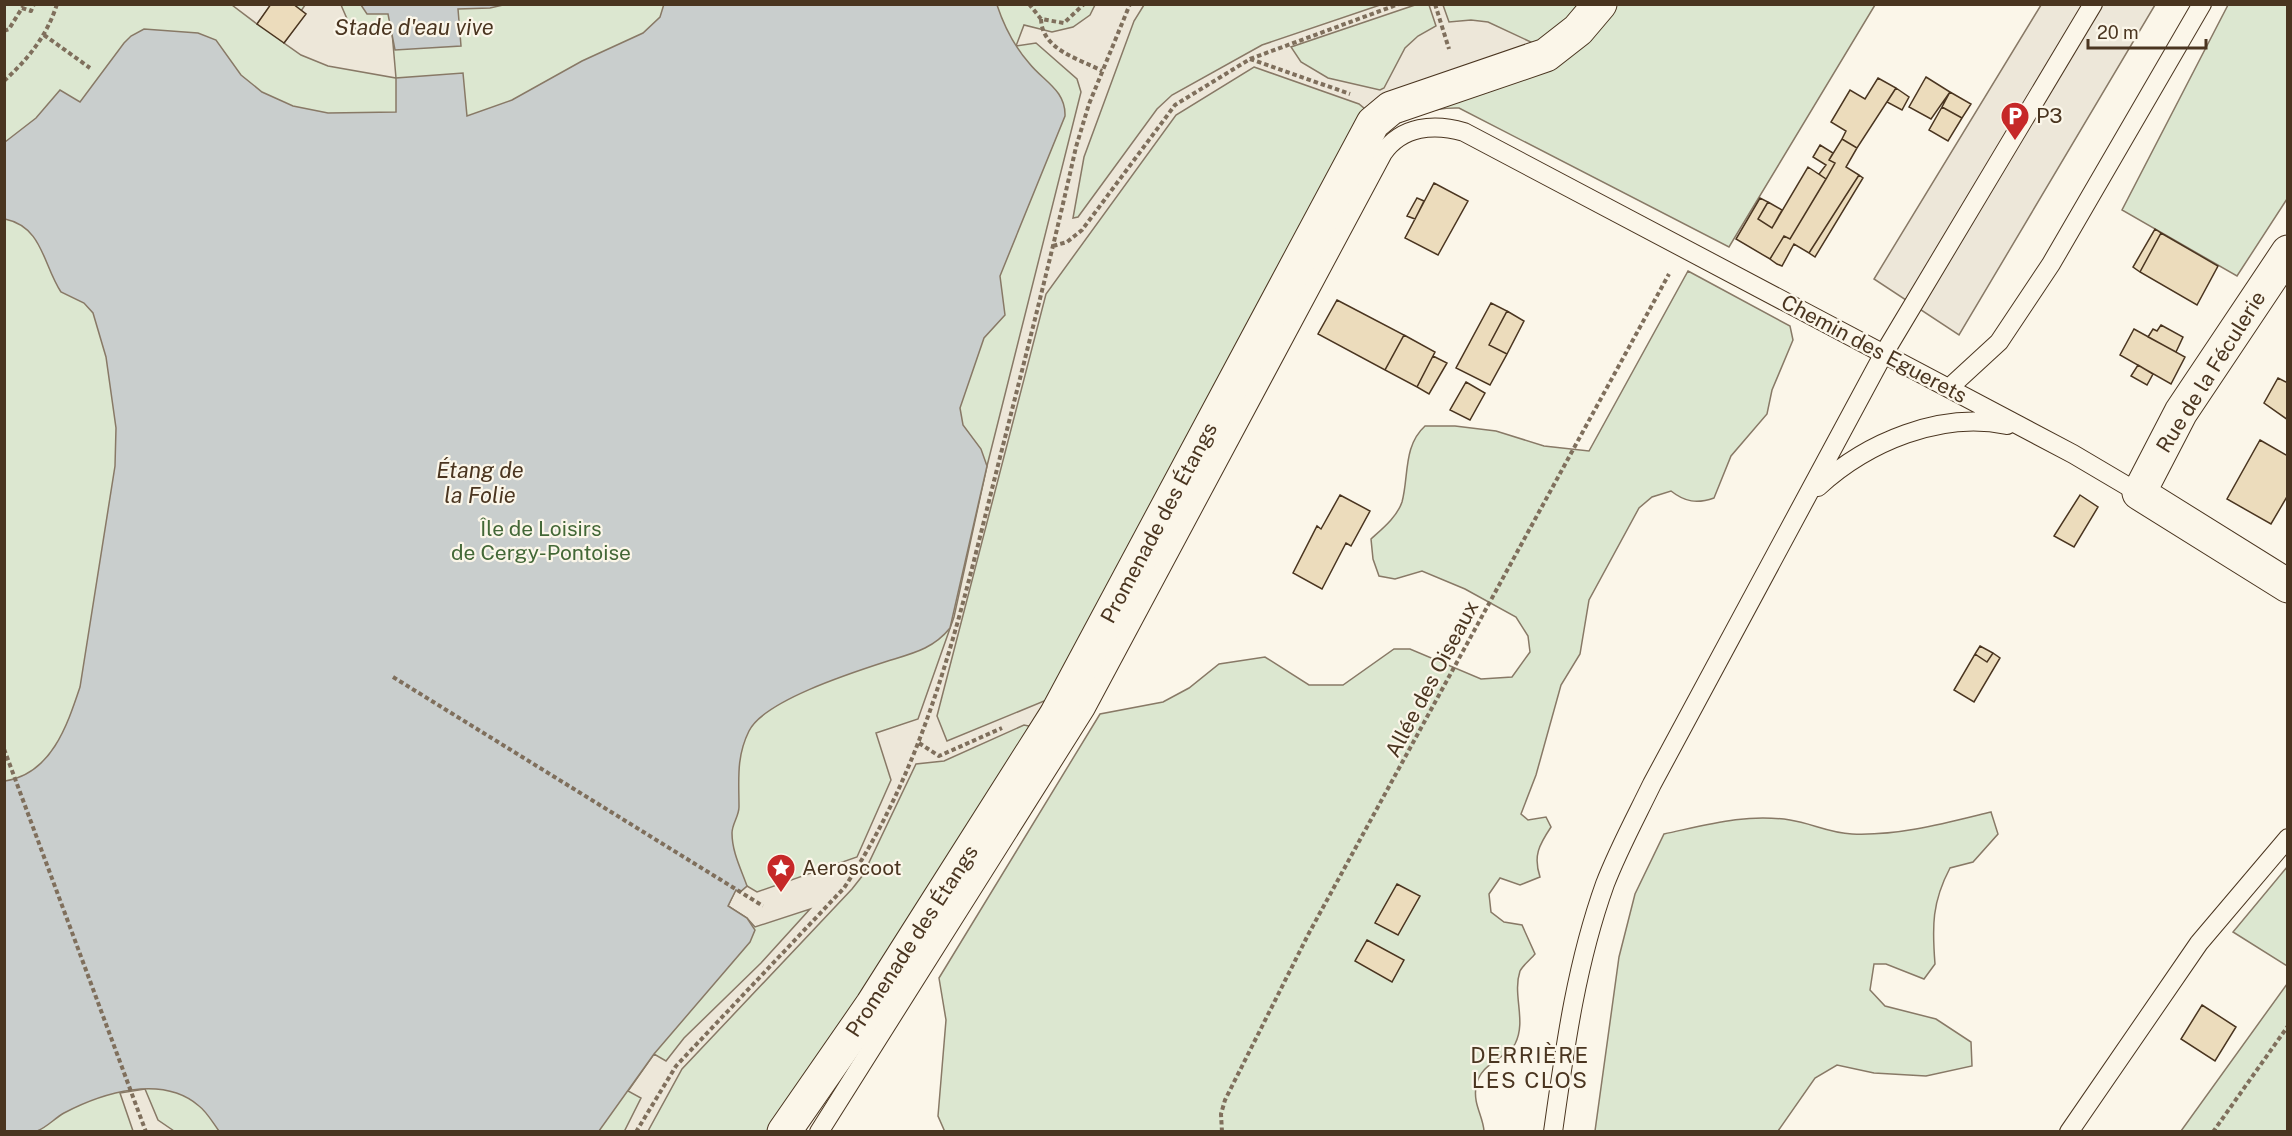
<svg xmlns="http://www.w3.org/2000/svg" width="2292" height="1136" font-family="'Public Sans',sans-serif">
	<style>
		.green { fill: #dce7d0; stroke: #887966; stroke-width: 1.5 }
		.parking { fill: #ede7d9; stroke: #887966; stroke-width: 1.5; fill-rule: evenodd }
		.water { fill: #c9cecd; stroke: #887966; stroke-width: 1.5 }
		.building { fill: #ecdcbc; stroke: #4a3520; stroke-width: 1.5 }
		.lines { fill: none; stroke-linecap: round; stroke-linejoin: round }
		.lane-casing { stroke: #4a3520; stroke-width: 20 }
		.street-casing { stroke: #4a3520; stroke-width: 35 }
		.path { stroke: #7f6f5c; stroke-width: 4; stroke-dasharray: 4.5 3; stroke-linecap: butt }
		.lane { stroke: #fbf6e9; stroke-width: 18 }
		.street { stroke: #fbf6e9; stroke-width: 33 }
		.labels { text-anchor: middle; stroke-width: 4.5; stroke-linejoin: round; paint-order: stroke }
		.poi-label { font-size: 21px; fill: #4a3520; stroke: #fbf6e9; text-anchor: start }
		.street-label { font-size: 21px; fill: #4a3520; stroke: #fbf6e9 }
		.park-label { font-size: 21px; fill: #436837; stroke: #fbf6e9 }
		.water-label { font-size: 22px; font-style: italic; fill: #4a3520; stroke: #fbf6e9 }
		.neighbourhood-label { font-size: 22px; letter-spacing: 1.5px; fill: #4a3520; stroke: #fbf6e9 }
	</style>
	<rect width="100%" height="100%" fill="#fbf6e9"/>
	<path class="green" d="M4,5H1875L1729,247L1459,108C1431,107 1406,117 1383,132L797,1132L5,1131Z
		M2228,5H2287V199L2237,276L2122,210Z
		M1688,271L1790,326L1793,340L1772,390L1767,414L1731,456L1714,498C1697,504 1685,502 1671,491L1652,497L1639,508L1589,600L1580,654L1561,685L1536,775L1521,814L1528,820L1546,817L1551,827C1539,845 1533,856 1540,877L1520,885L1500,878L1489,894L1491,912L1504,922L1522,925L1535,954C1531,959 1523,965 1520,971C1512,995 1527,1021 1515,1044C1507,1058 1479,1063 1476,1087C1473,1104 1483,1116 1484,1131L945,1132L938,1116L946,1020L939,978L1100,714L1163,702L1189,688L1219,664L1265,657L1309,685H1343L1394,649H1410L1481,679L1512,677L1530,652L1528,636L1516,617L1465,589L1422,571L1395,579L1379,576L1373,559L1371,539C1382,529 1397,517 1402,502C1409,476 1403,446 1425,426H1455L1496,431L1544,446L1589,451Z
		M1991,812L1998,834L1973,862L1950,868C1932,902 1932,926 1935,964L1924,979L1886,964H1874L1870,990L1885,1006L1936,1019L1971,1042L1972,1066L1926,1076L1874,1073L1837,1065L1815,1078L1778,1131H1595L1619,957L1635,894L1664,834C1706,825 1746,813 1790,820C1811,823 1829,833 1852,834C1899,836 1946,823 1991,812Z
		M2287,867V966L2233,932Z
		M2287,984V1131H2181Z"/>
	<path class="parking" d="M232,5H271L257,24Z
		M305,5H341L348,21L356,29L368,33L392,32L396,78L328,66L301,55L284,43L305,14L301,11Z
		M1095,5H1144L1134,21L1084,157L1073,218L1078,217L1157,109L1172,95L1262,45L1380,5H1415L1291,47L1301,62L1328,78L1380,90L1384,88L1405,48L1418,36L1436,26L1429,5H1443L1449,22L1471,20L1488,22L1535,44L1615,5L1441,102V108L1403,120L1383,132L1038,728L1024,725L944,761L916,764L863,875L852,889L682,1069L648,1131L624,1132L641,1098L628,1091L654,1054L666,1061L684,1038L761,963L810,909L755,927L747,918L728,906L736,889L740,892L747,886L757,892L857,857L891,780L876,733L918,719L954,617L987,466L1081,92L1077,79L1036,43L1016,46L1024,25L1052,32L1073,27L1090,15ZM1254,67L1359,104L1365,109L1054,697L947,741L937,716L1046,294L1176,115Z
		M2041,5H2155L1959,335L1874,279Z
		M145,1089L158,1120L174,1131H133L120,1093Z"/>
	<path class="water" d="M664,4L997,5C1004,26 1014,46 1029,63C1043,81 1066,90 1065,116L1000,276L1005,315L984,338L960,408L963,425L981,449L987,466L950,628C934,648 914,653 891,660C857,671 764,700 749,731C736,757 739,780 739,807C739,816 732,824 732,833C732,852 741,869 747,886L740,892L736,890L728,906L747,918L755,930L750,942L654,1054L599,1131H219C213,1123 207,1112 199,1106C162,1074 102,1093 64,1113C55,1118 46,1128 37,1131C29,1134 13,1132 5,1131V781C51,774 67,726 80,687L115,466L116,428L106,357L93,313L84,303L61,292C43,265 43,227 5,219V142L36,118L60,90L80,102L124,43L131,36L144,29L198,33L216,40L241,75L262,92L293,106L328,113L396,112V78L463,73L467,116L512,100L582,61L643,33L660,17Z
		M361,5V4L503,5L490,8L458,9L461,46L395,50L388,14H367Z"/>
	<path class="building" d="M271,4H293L306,14L284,43L257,24Z
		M1926,77L1950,92L1931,119L1909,107Z
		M1878,78L1896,88L1857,148L1842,139L1846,131L1831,122L1850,90L1865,99Z
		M1896,88L1909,97L1902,110L1887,102Z
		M1950,92L1971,104L1962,118L1942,107Z
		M1942,107L1962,118L1948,141L1929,130Z
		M1842,139L1857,148L1846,167L1859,175L1809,253L1794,244L1782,266L1777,264L1770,259L1784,236L1790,239L1826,179L1835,163L1829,160Z
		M1820,145L1833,153L1829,160L1835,163L1826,179L1819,174L1826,165L1813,157Z
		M1808,167L1826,179L1790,239L1784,236L1770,259L1736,239L1760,198L1768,202L1758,219L1772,228Z
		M1859,175L1863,178L1815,257L1809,253Z
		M1434,183L1468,201L1438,255L1405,238Z
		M1417,198L1424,201L1415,219L1407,216Z
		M1768,202L1782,210L1772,228L1758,219Z
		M2155,229L2161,233L2140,272L2133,267Z
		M2161,233L2218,266L2197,305L2140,272Z
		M1337,300L1404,335L1385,370L1318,334Z
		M1491,303L1507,311L1489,345L1507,354L1490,385L1456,368Z
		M1507,311L1524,321L1507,354L1489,345Z
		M2161,325L2183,337L2176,352L2148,337L2153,329L2157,331Z
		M2134,329L2185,357L2171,384L2120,355Z
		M1404,335L1435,352L1417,387L1385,370Z
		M1433,356L1447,363L1429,394L1417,387Z
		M2138,365L2153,374L2147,385L2131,376Z
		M2278,378L2288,383V420L2264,403Z
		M1466,382L1485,393L1470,420L1450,410Z
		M2260,440L2288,456V495L2271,524L2227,499Z
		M1340,495L1370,511L1351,546L1346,543L1322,589L1293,573L1317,526L1321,529Z
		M2080,495L2098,507L2074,547L2054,536Z
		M1980,646L1993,653L1987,662L1975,654Z
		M1993,653L2000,658L1974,702L1954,690L1975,654L1987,662Z
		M1397,884L1420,896L1398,935L1375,923Z
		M1367,940L1404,960L1392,982L1355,961Z
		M2202,1005L2236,1027L2215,1061L2181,1039Z"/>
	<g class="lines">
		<g class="lane-casing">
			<path id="lane" d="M1949,388L1999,342L2051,264L2202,4
				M1818,487C1867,442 1941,411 2007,425
				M819,1132L1085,710L1383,153C1402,126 1434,123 1464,132L2073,454L2139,493
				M1553,1132C1565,1047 1576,965 1605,884C1618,850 1636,817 1652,784L1883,355L2093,4
				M2069,1132L2199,943L2288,838"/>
		</g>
		<g class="street-casing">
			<path id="street" d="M2288,252L2181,412L2139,493L2288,586
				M784,1132L872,1005L1056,715L1373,123L1391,108L1546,55L1578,30L1600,4"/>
		</g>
		<path class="path" d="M1029,4L1041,19L1064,23L1084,4
			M1435,4L1449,49
			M1041,19C1042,50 1078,58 1102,71
			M4,31L9,29L22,8L31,11L34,4
			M44,35L90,68
			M1250,59L1399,4
			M4,81C28,59 47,36 57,4
			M1053,246L1067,242L1082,230L1175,105L1250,59L1350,94
			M393,677L763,906
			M919,743L939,756L1002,728
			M4,749L146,1132
			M636,1132L676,1066L844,888C927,763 958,624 994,481C1022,370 1051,259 1076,147L1089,104L1130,4
			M1222,1132L1221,1114L1225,1100L1309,933L1669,274
			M2213,1132L2288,1026"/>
		<use href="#lane" class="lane"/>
		<use href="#street" class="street"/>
	</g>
	<defs>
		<g id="parking-pin" transform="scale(1.5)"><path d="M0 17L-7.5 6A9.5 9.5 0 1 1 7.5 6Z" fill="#c62828" stroke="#fbf6e9"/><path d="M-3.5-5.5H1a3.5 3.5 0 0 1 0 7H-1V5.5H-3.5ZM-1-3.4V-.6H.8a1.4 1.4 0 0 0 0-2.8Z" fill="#fff"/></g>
		<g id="sight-pin" transform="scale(1.5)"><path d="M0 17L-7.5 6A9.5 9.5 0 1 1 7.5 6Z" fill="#c62828" stroke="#fbf6e9"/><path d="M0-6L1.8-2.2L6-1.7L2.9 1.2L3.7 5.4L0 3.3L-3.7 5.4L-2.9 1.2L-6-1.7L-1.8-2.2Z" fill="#fff"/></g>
	</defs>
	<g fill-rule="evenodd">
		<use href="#parking-pin" x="2015" y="116"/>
		<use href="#sight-pin" x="781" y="868"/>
	</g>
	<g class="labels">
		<g class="poi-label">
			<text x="2036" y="123">P3</text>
			<text x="802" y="875">Aeroscoot</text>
		</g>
		<g class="street-label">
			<text transform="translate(1874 349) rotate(28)" y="7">Chemin des Eguerets</text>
			<text transform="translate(2211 372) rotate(-58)" y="7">Rue de la Féculerie</text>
			<text transform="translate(1159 523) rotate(-62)" y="7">Promenade des Étangs</text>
			<text transform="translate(1432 679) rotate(-62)" y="7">Allée des Oiseaux</text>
			<text transform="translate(912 941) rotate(-57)" y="7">Promenade des Étangs</text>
		</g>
		<g class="park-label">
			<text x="541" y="536">Île de Loisirs<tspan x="541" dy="24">de Cergy-Pontoise</tspan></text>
		</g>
		<g class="water-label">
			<text x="414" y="35">Stade d'eau vive</text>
			<text x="480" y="478">Étang de<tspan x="480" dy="25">la Folie</tspan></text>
		</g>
		<g class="neighbourhood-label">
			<text x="1530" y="1063">DERRIÈRE<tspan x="1530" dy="25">LES CLOS</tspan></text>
		</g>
	</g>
	<rect width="2292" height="1136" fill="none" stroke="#4a3520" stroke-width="12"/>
	<path d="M2088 39v9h118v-9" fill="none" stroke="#4a3520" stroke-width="3"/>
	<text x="2097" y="39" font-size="18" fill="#4a3520" stroke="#fbf6e9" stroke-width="4.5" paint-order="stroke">20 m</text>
</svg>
